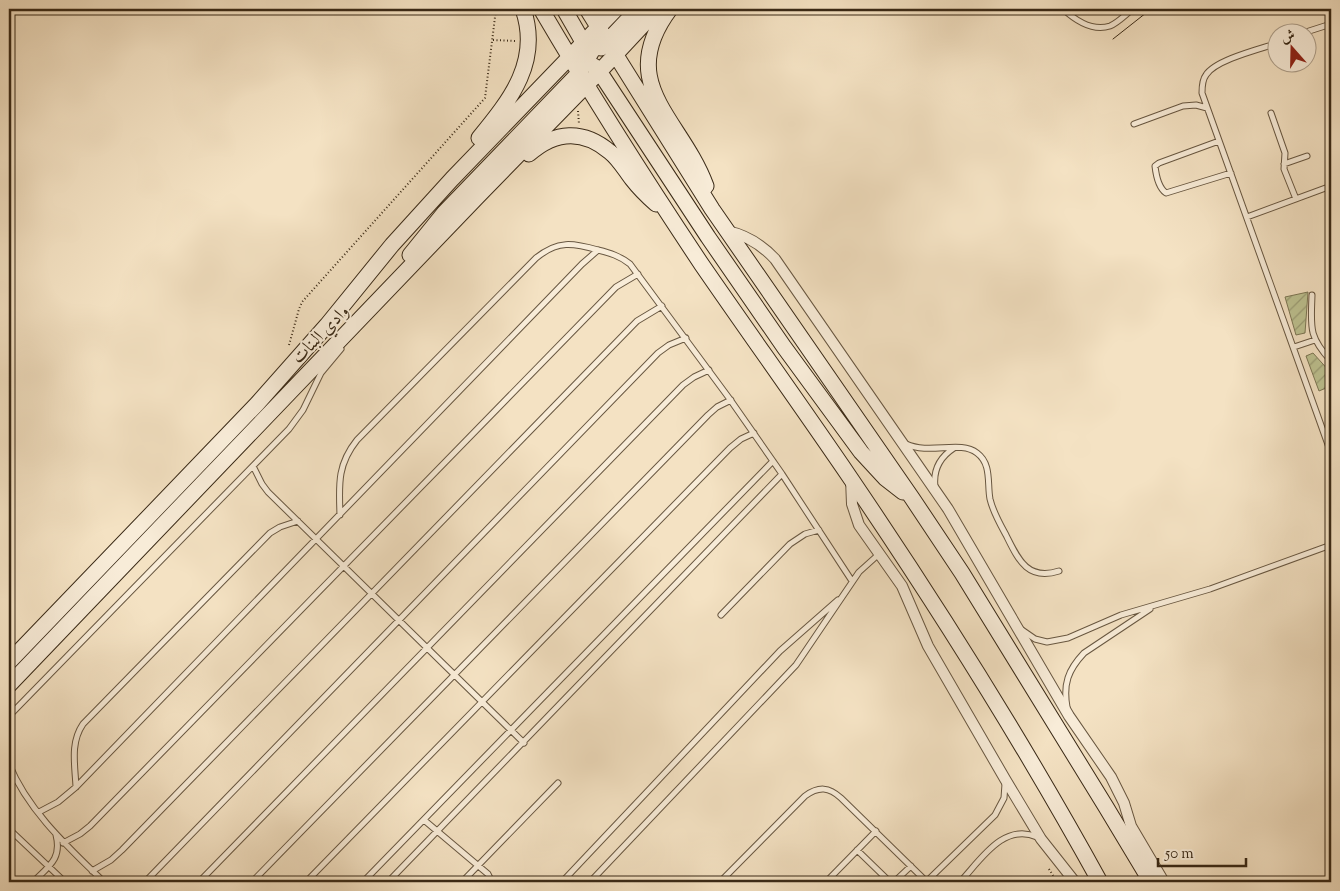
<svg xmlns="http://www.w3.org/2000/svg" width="1340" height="891" font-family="'Sorts Mill Goudy',Amiri,serif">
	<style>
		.garden { fill: url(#garden-furrows); stroke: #7c7654 }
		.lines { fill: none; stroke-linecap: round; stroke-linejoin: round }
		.lane-casing { stroke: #685741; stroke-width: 7 }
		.street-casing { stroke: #685741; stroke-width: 12 }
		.secondary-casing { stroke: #392916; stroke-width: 17 }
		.path { stroke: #392916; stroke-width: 2; stroke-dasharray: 1 2.5; stroke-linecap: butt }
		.lane { stroke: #f8ecd8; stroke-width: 5 }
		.street { stroke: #f8ecd8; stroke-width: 10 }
		.secondary { stroke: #f8ecd8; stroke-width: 15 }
		.tram { stroke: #392916; stroke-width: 1 }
		.labels { text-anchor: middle; stroke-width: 4; stroke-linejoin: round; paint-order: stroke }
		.street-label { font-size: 18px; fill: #392916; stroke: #f8ecd8 }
	</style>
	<defs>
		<pattern id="garden-furrows" width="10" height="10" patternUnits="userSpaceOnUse" patternTransform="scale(1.25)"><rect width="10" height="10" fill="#bec392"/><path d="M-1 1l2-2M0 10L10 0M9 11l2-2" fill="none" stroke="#9b9e76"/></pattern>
	</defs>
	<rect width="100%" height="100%" fill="#f4e2c3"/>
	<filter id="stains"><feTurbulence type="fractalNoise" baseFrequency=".004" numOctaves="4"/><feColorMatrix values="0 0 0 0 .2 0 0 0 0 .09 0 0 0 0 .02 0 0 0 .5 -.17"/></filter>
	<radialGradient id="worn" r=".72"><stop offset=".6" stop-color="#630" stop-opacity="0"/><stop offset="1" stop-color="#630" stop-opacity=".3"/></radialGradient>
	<path class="garden" d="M1308,292L1305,333L1296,335L1285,297Z
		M1313,353L1331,373V386L1319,391L1306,356Z"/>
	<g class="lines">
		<g class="lane-casing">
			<path id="lane" d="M1063,9C1075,20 1092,32 1110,26C1118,23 1126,14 1133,9
				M1306,32L1331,24
				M1278,43C1260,49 1215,60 1206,75C1202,80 1202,87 1202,93L1331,453
				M1271,113L1285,153L1284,169L1296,199
				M1134,124L1183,106L1196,105L1207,108
				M1219,141L1159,163L1155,166C1156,175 1159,188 1166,193L1231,173
				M1284,164L1307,156
				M1247,217L1331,186
				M1312,295C1311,327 1308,336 1331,361
				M1294,347L1315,340
				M906,444C930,455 960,440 977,453C992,464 987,484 990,499C993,512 1000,524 1006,535C1018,559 1027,581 1059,571
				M253,466L262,484L268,492L524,743
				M935,487C933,470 940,457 954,448
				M340,515C339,485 337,465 357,440L536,258C558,240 573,243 598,250C610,253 620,256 630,264L729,398L782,474L852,581
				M721,615L790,544L805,534L819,530
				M1022,630L1035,639L1047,642L1068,638L1121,615L1210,589L1331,545
				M1067,707C1063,684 1068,670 1084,653L1150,609
				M9,716L289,429L303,410L321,373L341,349
				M9,764C28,811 69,848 104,882
				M76,787C75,765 70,743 83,724L270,533L280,527L298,521
				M39,812L58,802L76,787L582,264L598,250
				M424,820L488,874L492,882
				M9,829L65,882
				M63,843L80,834L90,826L616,287L638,274
				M857,850L890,882
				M92,871L111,860L122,850L637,321L662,306
				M33,882C49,866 62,859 56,835
				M145,882L658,353L669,345L686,338
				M199,882L683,385L694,377L709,370
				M252,882L708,415L717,407L731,400
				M306,882L730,448L741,439L754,433
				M363,882L773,461
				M388,882L782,474
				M462,882L558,783
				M562,882L780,651L838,600
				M590,882L796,665L859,572L879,554
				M720,882L805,796C819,786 829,787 841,798L927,882
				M826,882L876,831
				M894,882L911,866
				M926,882L995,815L1004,798L1005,784
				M960,882C980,861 1003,822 1037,837"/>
		</g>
		<g class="street-casing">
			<path id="street" d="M727,231C746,235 761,244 775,259L948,509L1069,716L1111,777L1124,803L1131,826L1164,882
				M851,479L852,504L859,525L902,586L928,646L1005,779L1041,839L1075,882"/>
		</g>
		<g class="secondary-casing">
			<path id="secondary" d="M541,9C592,96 646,181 702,265C751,336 802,407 851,479C940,610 1024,744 1100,882
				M564,9L583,42L590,49
				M587,9L712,209L912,498L962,573L1106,807L1151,882
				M670,9C614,84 681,118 706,186
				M601,48L638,9
				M569,57L582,59L597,68L708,237L784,347L861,452L885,478L903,492
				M479,138C511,99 541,61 523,9
				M529,154C555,131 583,129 610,152C619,159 625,170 632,179C639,188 647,196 656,204
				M410,255L444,213L579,73L592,51L597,27
				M9,662L257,404L327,325L392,245L452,179L616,9
				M9,685L478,196L600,71L658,9"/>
		</g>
		<path class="path" d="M493,40L516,41
			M578,111L579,124
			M289,345L299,309L302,302L485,98L496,9
			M1049,869L1057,882"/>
		<use href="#lane" class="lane"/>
		<use href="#street" class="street"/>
		<use href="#secondary" class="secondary"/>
		<path class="tram" d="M1113,39L1151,9"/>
	</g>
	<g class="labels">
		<g class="street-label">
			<text transform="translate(320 334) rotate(-46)" y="6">وادي البنات</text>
		</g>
	</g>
	<rect width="1340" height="891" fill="none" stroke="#f4e2c3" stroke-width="30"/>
	<rect x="10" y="10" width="1320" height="871" fill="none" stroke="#392916" stroke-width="2.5"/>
	<rect x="15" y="15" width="1310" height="861" fill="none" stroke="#392916"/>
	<g transform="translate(1292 48) rotate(340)"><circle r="24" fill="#f8ecd8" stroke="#ac9e8a"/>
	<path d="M0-4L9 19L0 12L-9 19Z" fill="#8f2418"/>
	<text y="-8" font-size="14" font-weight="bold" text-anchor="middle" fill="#392916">ش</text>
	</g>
	<path d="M1158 858v8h88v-8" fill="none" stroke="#392916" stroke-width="2.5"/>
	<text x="1165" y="858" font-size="15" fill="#392916" stroke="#f8ecd8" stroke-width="4" paint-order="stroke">50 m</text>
	<rect width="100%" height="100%" filter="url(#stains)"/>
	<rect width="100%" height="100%" fill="url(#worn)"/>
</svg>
